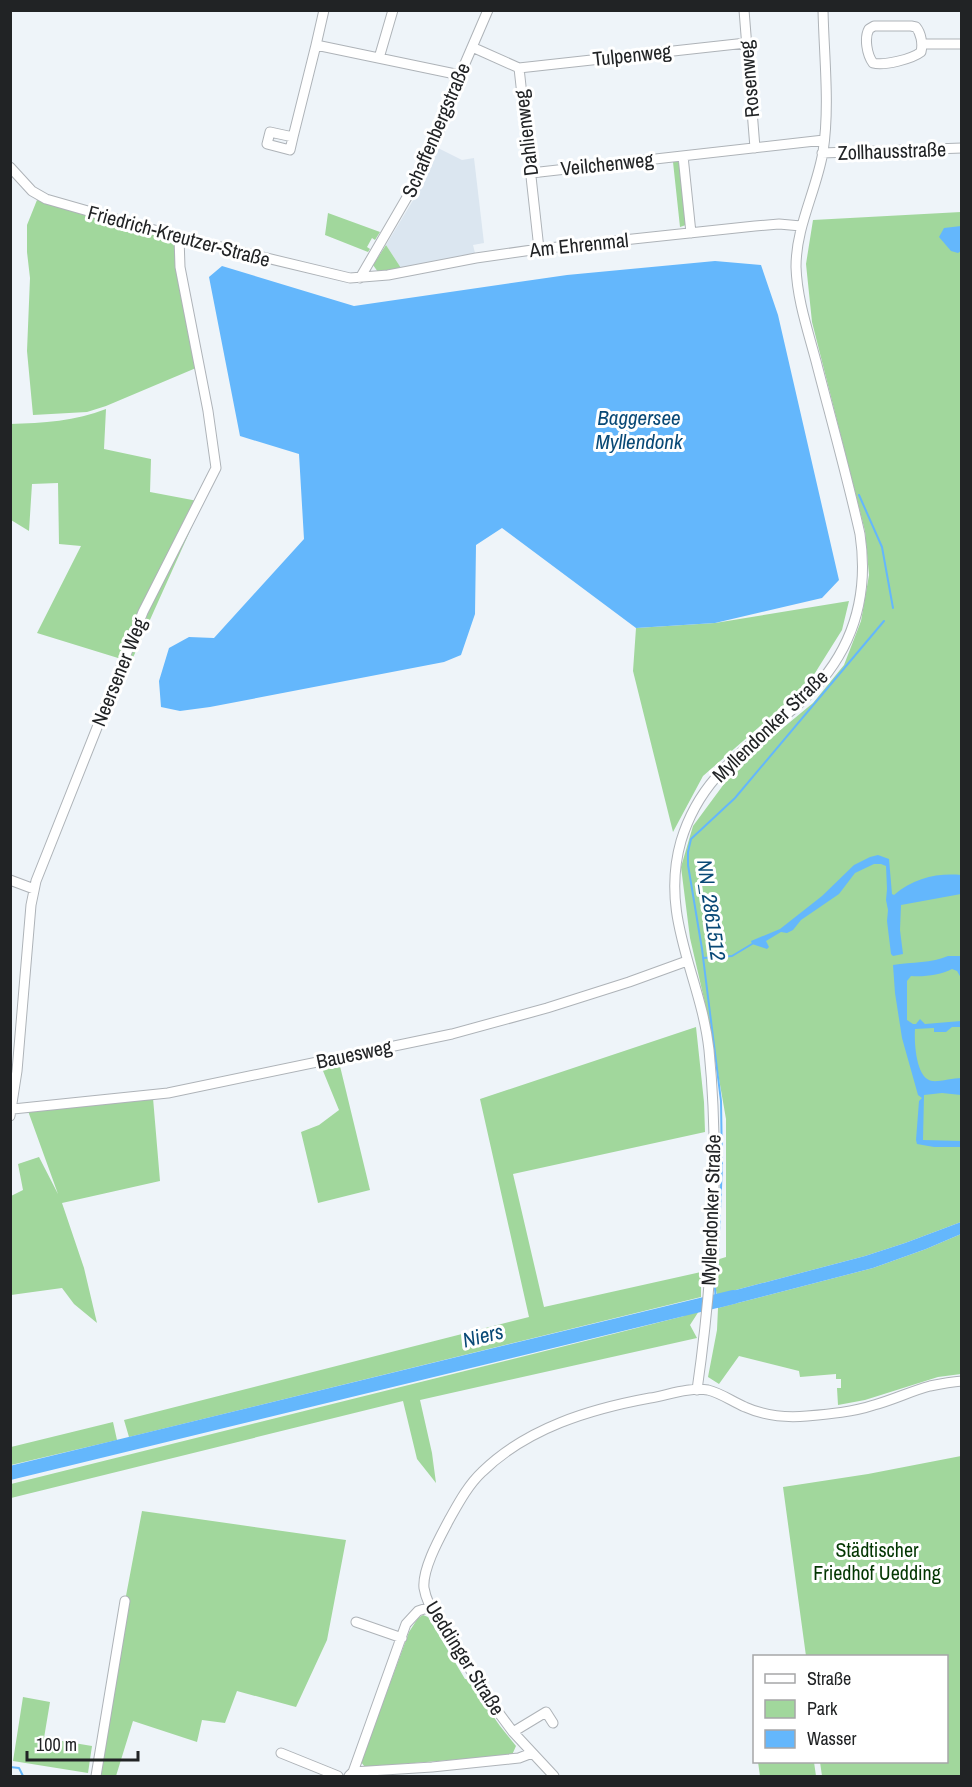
<svg xmlns="http://www.w3.org/2000/svg" width="972" height="1787" font-family="'Archivo Narrow',sans-serif">
	<style>
		.built { fill: #dbe6f0 }
		.green { fill: #a1d79c }
		.water { fill: #64b7fc }
		.lines { fill: none; stroke-linecap: round; stroke-linejoin: round }
		.stream { stroke: #64b7fc; stroke-width: 2 }
		.river { stroke: #64b7fc; stroke-width: 14 }
		.minor-casing { stroke: #aeb3b8; stroke-width: 11 }
		.minor { stroke: #fff; stroke-width: 9 }
		.labels { text-anchor: middle; stroke-width: 6; stroke-linejoin: round; paint-order: stroke }
		.street-label { font-size: 20px; fill: #212325; stroke: #fff }
		.park-label { font-size: 20px; fill: #033602; stroke: #fff }
		.water-label { font-size: 21px; font-style: italic; fill: #094976; stroke: #fff }
	</style>
	<rect width="100%" height="100%" fill="#eef4f9"/>
	<path class="built" d="M438,148L462,160L474,158L484,243L473,245L475,253L401,268L386,245L415,197Z"/>
	<path class="green" d="M677,161L679,163L687,222L686,225L680,227L673,162Z
		M37,200L170,239L174,246L196,368L106,406L87,412L33,415L27,351L30,278L27,252V225Z
		M961,212V1222L905,1243L865,1256L717,1295L713,1277V1261L726,1257V1119L708,1016L690,938L681,867L693,826L738,765L813,703L844,665L861,621L869,575L865,531L812,322L806,264L813,220Z
		M328,213L380,232L375,240L372,238L367,247L370,249L368,252L325,235Z
		M386,245L401,268L378,272L373,265Z
		M106,409L104,449L151,459L150,492L203,502L131,662L37,633L81,546L59,544L58,483L32,484L29,531L11,520L10,424C43,423 76,421 106,409Z
		M849,601L842,630L815,673L798,693L703,776L673,832L633,671L636,628L715,623Z
		M696,1027L704,1102L705,1132L513,1174L544,1307L701,1272V1297L129,1437L124,1420L529,1317L480,1099Z
		M339,1062L370,1190L318,1203L301,1132L319,1125L339,1110L321,1066Z
		M153,1098L160,1181L62,1203L84,1268L97,1323L74,1304L62,1288L11,1295V1196L23,1190L18,1164L39,1157L58,1194L28,1111Z
		M961,1234V1374L938,1377L865,1400L838,1405L837,1388H841V1379H836V1374L800,1377L799,1371L739,1356L719,1384L708,1377L717,1330L718,1308L873,1268L926,1249Z
		M691,1310L699,1311L690,1325L697,1338L420,1400L432,1453L436,1483L417,1459L403,1401L11,1498V1484L617,1333L684,1316Z
		M113,1422L117,1440L11,1465V1447Z
		M961,1456V1776H822L820,1762H946V1656H806L783,1487L868,1474Z
		M142,1511L346,1540L327,1640L296,1707L237,1691L225,1723L202,1720L197,1742L133,1721L116,1776H92Z
		M423,1615L428,1617L465,1679H467L500,1726L516,1746L512,1755L365,1767L361,1762L409,1632L418,1618Z
		M23,1697L50,1702L44,1738L92,1746L88,1773L13,1761Z
		M758,1762H814L816,1776H760Z"/>
	<path class="water" d="M961,226V251L958,253L951,251L939,237L944,228Z
		M715,261L761,265L778,315L839,580L822,598L715,623L636,628L502,528L476,545L475,614L461,655L444,662L210,707L180,711L161,707L159,681L169,648L189,637L214,638L304,539L299,454L240,436L209,277L222,266L354,306L567,275Z
		M878,855L889,859L892,894L894,895C914,878 937,873 961,875V894L901,905L900,930L903,954L893,956L891,954L887,921L888,910L886,900L887,889L886,866L881,864H874L855,873L839,894L801,920L793,930L787,933L781,932L766,941L769,947L767,949L752,944L751,941L780,929L822,896L854,865L870,857Z
		M948,956H961V978L957,971L952,969C941,975 924,977 911,976L907,981V1020L913,1024H916L920,1019L925,1024L961,1021V1027H952L946,1032H934V1028L915,1029C914,1042 916,1079 932,1081C939,1082 953,1078 961,1078V1095L942,1093L924,1095L923,1140L961,1141V1147H934L917,1144L916,1140L919,1101L922,1098L918,1095L902,1038L895,993L893,965C912,962 932,963 948,956Z
		M961,1222V1234L926,1249L873,1268L718,1308L717,1295L865,1256L905,1243Z"/>
	<g class="lines">
		<path class="stream" d="M859,495L882,547L893,608
			M703,958L732,956L752,944
			M717,1276L722,1166L721,1101L702,949L688,865V852L691,839L735,798L884,621
			M715,1288L716,1302
			M10,1767L19,1768L23,1776"/>
		<path class="river" d="M10,1473L733,1297"/>
		<g class="minor-casing">
			<path id="minor" d="M324,10L316,45L460,75
				M744,10L755,148
				M874,26H911L916,27C921,33 923,44 921,52C912,59 884,66 873,63C867,55 864,38 869,29Z
				M922,44H962
				M472,47L519,68L539,249
				M379,58L393,10
				M519,68L746,43
				M293,137L290,150L267,144L270,132L293,137L316,45
				M822,153L962,148
				M683,156L691,233
				M10,167L32,191L46,199L179,237L350,278L388,275L476,258L539,249L755,226L779,224L801,226
				M531,173L824,140
				M360,278L417,180L435,142L460,75L488,10
				M10,880L34,889
				M13,1109L168,1093L452,1034L547,1008L629,982L687,961
				M10,1116L17,1071L31,905L36,881L143,612L216,468L208,411L180,267L179,237
				M697,1390C713,1278 720,1163 709,1050C701,976 659,918 681,841C702,771 752,747 801,702C850,657 870,601 860,534C847,476 831,419 816,361C808,331 797,299 796,267C796,226 816,192 823,152C830,106 824,57 823,10
				M356,1622L402,1638
				M513,1732L546,1712L553,1723
				M281,1753L338,1776
				M353,1772L432,1767L519,1758L532,1753
				M96,1776L125,1601
				M349,1776L353,1772L406,1624L418,1611L430,1607
				M554,1776L513,1732L493,1705L439,1621C432,1611 426,1600 424,1588C422,1569 440,1537 449,1520C458,1504 468,1485 482,1472C527,1428 590,1409 650,1398C668,1395 689,1387 708,1390C721,1393 733,1402 745,1407C765,1416 785,1418 807,1416C830,1414 853,1412 874,1405C893,1400 911,1391 930,1386C940,1384 951,1382 962,1381"/>
		</g>
		<use href="#minor" class="minor"/>
	</g>
	<g class="labels">
		<g class="street-label">
			<text transform="translate(632 55) rotate(-6)" y="7">Tulpenweg</text>
			<text transform="translate(749 79) rotate(-95)" y="7">Rosenweg</text>
			<text transform="translate(436 130) rotate(-67)" y="7">Schaffenbergstraße</text>
			<text transform="translate(526 133) rotate(-97)" y="7">Dahlienweg</text>
			<text transform="translate(892 151) rotate(-2)" y="7">Zollhausstraße</text>
			<text transform="translate(607 164) rotate(-6)" y="7">Veilchenweg</text>
			<text transform="translate(179 236) rotate(15)" y="7">Friedrich-Kreutzer-Straße</text>
			<text transform="translate(579 245) rotate(-6)" y="7">Am Ehrenmal</text>
			<text transform="translate(119 672) rotate(-68)" y="7">Neersener Weg</text>
			<text transform="translate(770 726) rotate(-44)" y="7">Myllendonker Straße</text>
			<text transform="translate(354 1054) rotate(-12)" y="7">Bauesweg</text>
			<text transform="translate(711 1210) rotate(-88)" y="7">Myllendonker Straße</text>
			<text transform="translate(465 1658) rotate(58)" y="7">Ueddinger Straße</text>
		</g>
		<g class="park-label">
			<text x="877" y="1557">Städtischer<tspan x="877" dy="23">Friedhof Uedding</tspan></text>
		</g>
		<g class="water-label">
			<text x="639" y="425">Baggersee<tspan x="639" dy="24">Myllendonk</tspan></text>
			<text transform="translate(711 910) rotate(82)" y="7">NN_2861512</text>
			<text transform="translate(483 1336) rotate(-14)" y="7">Niers</text>
		</g>
	</g>
	<rect width="972" height="1787" fill="none" stroke="#212325" stroke-width="24"/>
	<rect x="753" y="1655" width="195" height="108" fill="#ffffff" stroke="#a6a7a8" stroke-width="1.5"/>
	<rect x="765" y="1674" width="30" height="9" fill="#ffffff" stroke="#a6a7a8" stroke-width="1.5"/>
	<text x="807" y="1685" font-size="18" fill="#212325">Straße</text>
	<rect x="765" y="1700" width="30" height="18" fill="#a1d79c" stroke="#a6a7a8" stroke-width="1.5"/>
	<text x="807" y="1715" font-size="18" fill="#212325">Park</text>
	<rect x="765" y="1730" width="30" height="18" fill="#64b7fc" stroke="#a6a7a8" stroke-width="1.5"/>
	<text x="807" y="1745" font-size="18" fill="#212325">Wasser</text>
	<path d="M27 1751v9h111v-9" fill="none" stroke="#212325" stroke-width="3"/>
	<text x="36" y="1751" font-size="18" fill="#212325" stroke="#ffffff" stroke-width="4.5" paint-order="stroke">100 m</text>
</svg>
